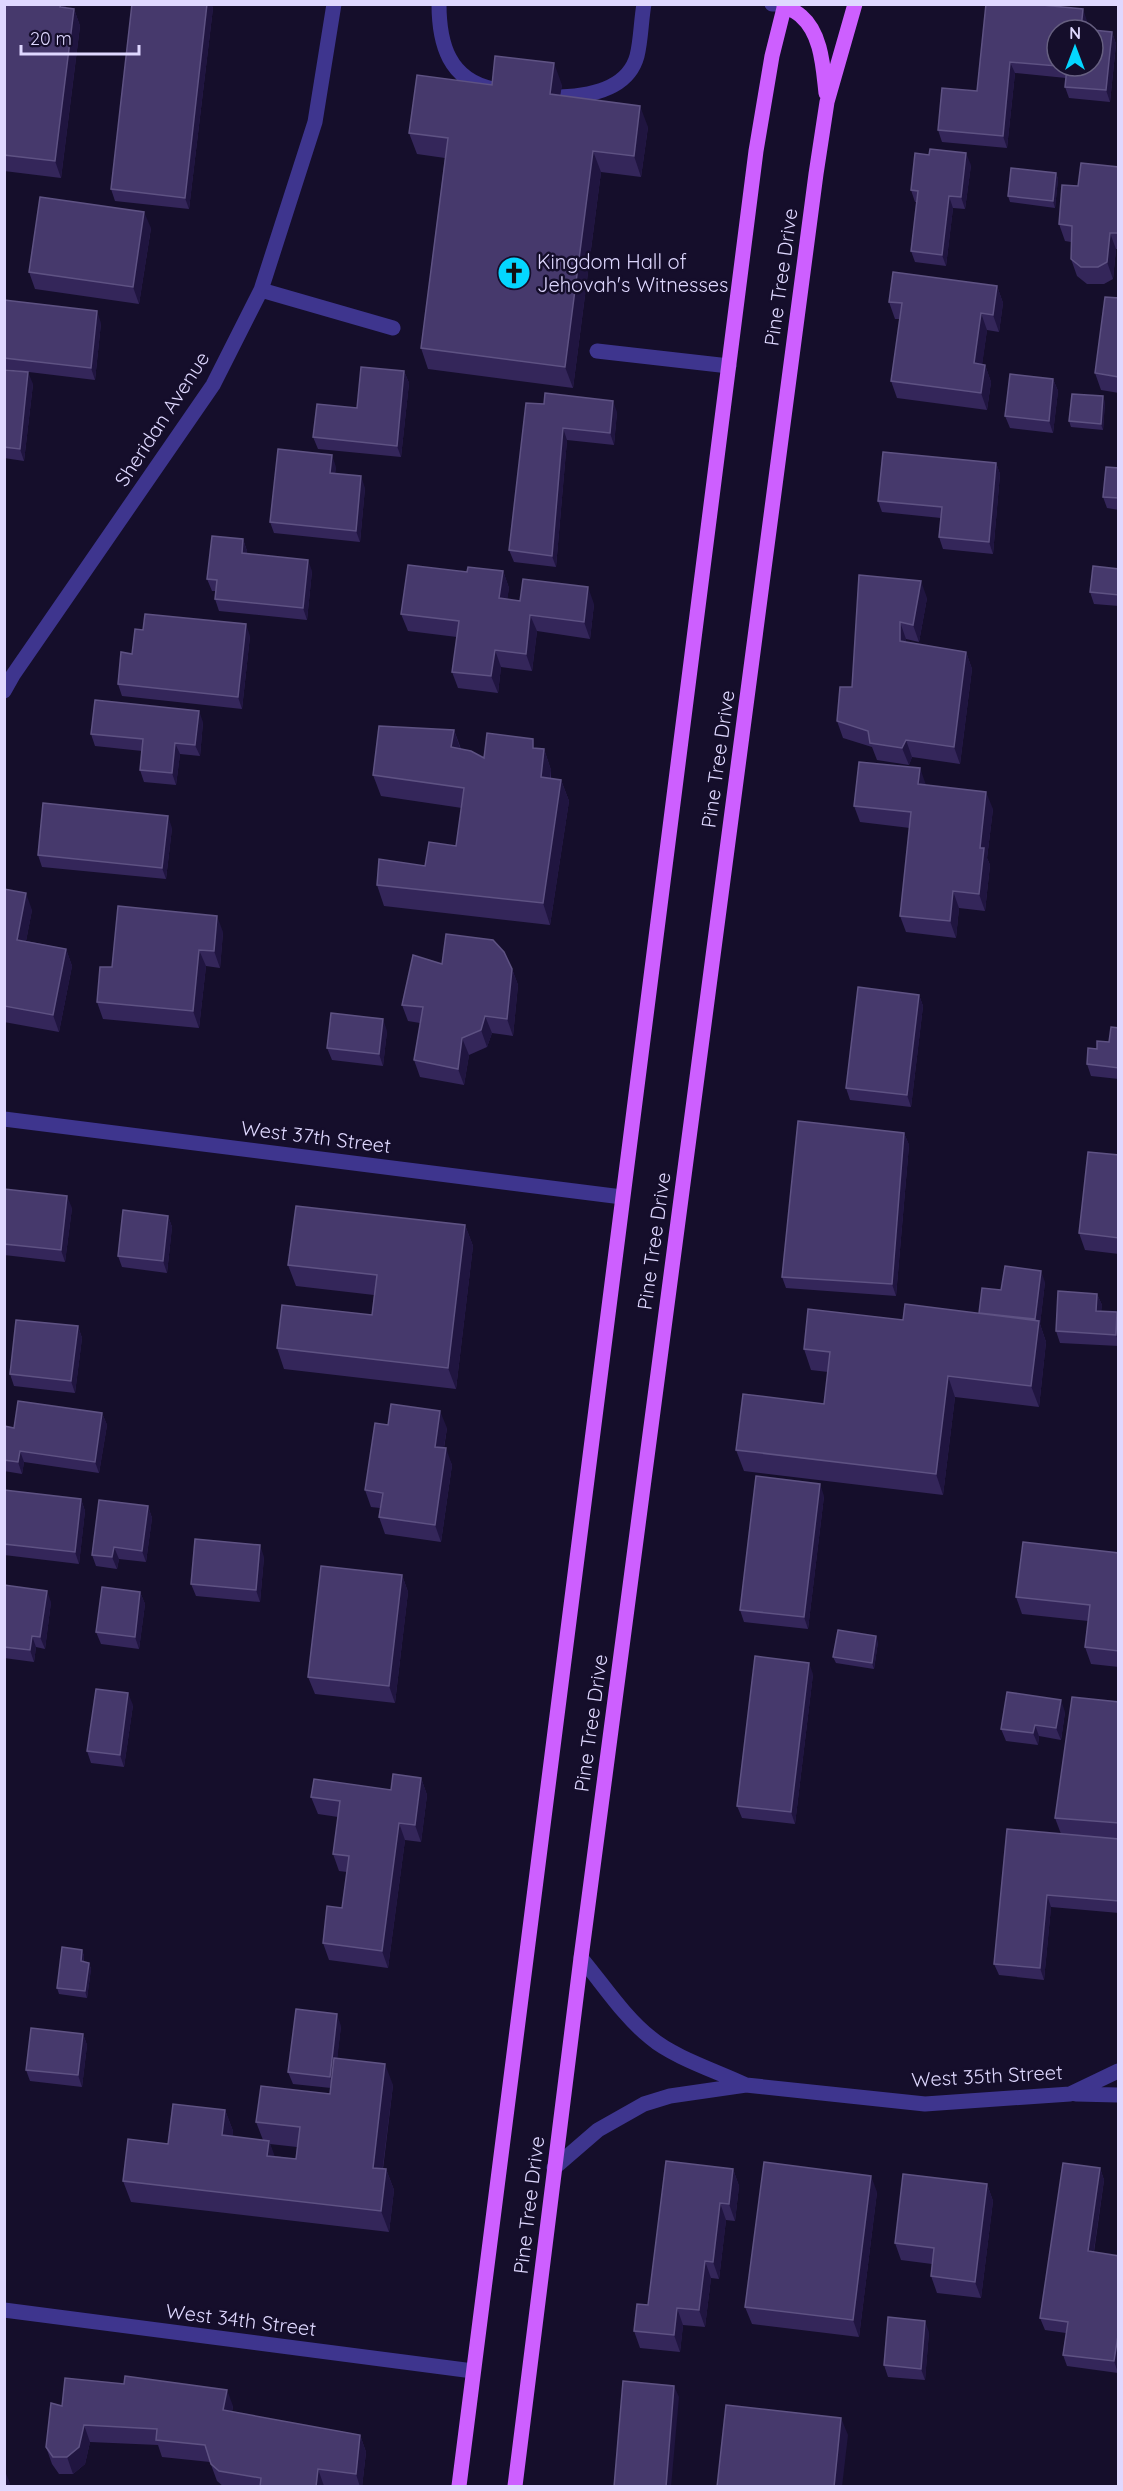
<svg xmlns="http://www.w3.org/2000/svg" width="1123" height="2491" font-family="Quicksand,sans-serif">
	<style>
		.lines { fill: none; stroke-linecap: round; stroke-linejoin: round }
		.minor { stroke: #3e358e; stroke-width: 15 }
		.major { stroke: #cd5fff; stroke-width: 15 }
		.wall { fill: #34265a; fill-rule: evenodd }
		.shaded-wall { fill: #201540 }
		.building { fill: #46396c; stroke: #5e5283; stroke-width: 1.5 }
		.labels { text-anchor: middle; stroke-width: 5; stroke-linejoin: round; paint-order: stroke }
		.poi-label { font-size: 20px; fill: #dfd8ff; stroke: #150e2b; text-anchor: start }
		.street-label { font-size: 20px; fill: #dfd8ff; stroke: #150e2b }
	</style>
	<rect width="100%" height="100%" fill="#150e2b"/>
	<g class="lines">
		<path class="minor" d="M439,4C439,44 449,80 493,89
			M772,4H784
			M560,97C589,96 628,89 637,56C641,40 641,21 644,4
			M261,290L393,328
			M597,351L729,366
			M4,691L13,675L213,385L261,290L315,122L334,4
			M4,1119L622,1197
			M581,1958C603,1984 624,2017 651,2038C673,2057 719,2072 746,2085
			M1076,2094L1118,2095
			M554,2168L598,2130L644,2104L670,2096L746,2085L925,2104L1070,2094L1118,2071
			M4,2310L473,2371"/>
		<path class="major" d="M784,6C790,9 797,12 801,16C822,34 823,68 826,93
			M459,2486L756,151L772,56L785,4
			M515,2486L581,1958L816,174L827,102L855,4"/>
	</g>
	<path class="wall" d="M4,4H65L66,8L74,9L80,26L61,178L4,171Z
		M132,4H211L213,8L189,209L115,201L111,189Z
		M986,4L1087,21V30L1112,32L1116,44L1110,102L1069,98L1065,87L1066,78L1015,73L1007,148L942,142L938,130L977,91Z
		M492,85H562L560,95L648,127L641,177L601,172L573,388L428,369L421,348L445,158L417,154L409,133Z
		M971,165L965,209L953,208L946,266L915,262L911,251L917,202H915L911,190Z
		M1119,167V249H1116L1113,279L1104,284H1087L1077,276L1071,259V242L1065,241L1059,224L1078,186Z
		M1056,173L1058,179L1055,208L1010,202L1008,196Z
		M151,228L139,304L35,289L29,272Z
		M997,286L1003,303L999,332L987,330L982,364L985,365L991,382L987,410L897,398L891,381L900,319H895L889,302Z
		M1119,298V393L1101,390L1095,373Z
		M4,300L101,323L95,380L4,369Z
		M4,370L33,384L24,461L4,458Z
		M404,371L409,383L401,457L318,449L313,437L357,408Z
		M1053,379L1058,391L1053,433L1010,428L1005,416Z
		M1105,402L1103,430L1071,427L1069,421Z
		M526,403L617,412L614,445L567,440L556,567L514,562L509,550Z
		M996,463L1000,474L993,554L943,549L939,537L941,518L882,512L878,501Z
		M336,467L335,473L365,488L360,542L274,533L270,522Z
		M1119,468V510L1107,508L1103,497Z
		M243,539L247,551V554L312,571L307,620L219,611L215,599L216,591H212L207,579Z
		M1119,569V606L1094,604L1090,592Z
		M503,571L509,588L507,599L520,601L594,604L590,639L537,631L532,671L501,667L498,693L458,688L452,672L457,637L408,631L401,614L467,572Z
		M859,575L927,598L919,642L906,639V642L966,652L972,669L960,764L912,757L909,765L877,760L872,747L843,738L837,721L852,687Z
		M143,630L250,636L242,709L122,696L118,684Z
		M203,722L200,756L180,754L176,785L144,782L140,770L142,751L95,746L91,734Z
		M454,730L461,749L484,758L536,748L544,749L551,770V778L561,780L569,801L550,925L384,906L377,885L425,866L456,846L462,808L381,796L373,775Z
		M926,785L993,809L987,858L990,865L985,911L959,908L956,938L906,932L900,916L910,828L860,822L854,806Z
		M172,828L166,879L42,867L38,855Z
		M4,889L32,910L26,941L66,949L72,966L59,1032L4,1022Z
		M223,932L220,968L206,966L199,1028L103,1019L97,1002L112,967Z
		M442,964L512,969L518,985L513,1036L492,1033L487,1047L469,1055L464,1085L420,1077L414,1060L420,1023L408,1021L402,1005Z
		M919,995L923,1006L911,1107L850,1100L846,1088Z
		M1119,1028V1079L1091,1076L1087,1064L1097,1049L1109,1042Z
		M387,1031L383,1066L332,1060L327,1048Z
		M904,1133L909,1145L896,1296L786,1288L782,1277Z
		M1119,1155V1254L1085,1250L1079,1233Z
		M4,1189L72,1208L65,1262L4,1255Z
		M168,1216L172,1227L167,1273L122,1267L118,1256Z
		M465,1225L473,1246L456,1389L284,1369L277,1348L372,1315L374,1295L296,1286L288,1265Z
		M1045,1282L1040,1324L1046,1342L1039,1407L955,1397L943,1495L744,1471L736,1450L824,1404L828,1372L811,1370L804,1349L903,1320L980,1314L979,1313L1001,1290Z
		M1097,1294L1102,1305L1101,1311L1117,1312L1119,1315V1346L1060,1343L1056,1331Z
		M78,1326L82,1338L75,1393L14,1386L10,1374Z
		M102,1413L107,1425L99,1473L24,1462L22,1474L4,1471V1426L14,1428Z
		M388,1425L447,1428L444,1448L452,1465L441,1542L385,1534L379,1517L380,1508L371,1507L365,1490Z
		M4,1490L81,1499L85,1511L79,1564L4,1555Z
		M824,1496L808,1629L744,1622L740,1610Z
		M148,1506L152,1518L146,1562L119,1559L117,1569L96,1566L92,1555Z
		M1119,1553V1667L1091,1664L1085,1647L1088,1621L1022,1614L1016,1597Z
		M264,1557L260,1602L196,1596L191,1584Z
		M402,1575L408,1592L395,1703L315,1694L308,1677Z
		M4,1585L51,1602L45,1649L36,1647L34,1662L4,1658Z
		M140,1592L145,1604L139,1649L101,1644L96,1632Z
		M878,1642L874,1669L836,1663L833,1657Z
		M813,1674L795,1824L742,1818L737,1806Z
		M1119,1702V1913L1051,1907L1044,1980L999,1975L994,1964L1061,1834L1055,1818Z
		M133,1705L124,1767L91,1763L87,1751Z
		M1065,1712L1061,1740L1039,1736L1038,1745L1006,1741L1001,1729Z
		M421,1778L427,1795L421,1842L405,1840L388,1968L329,1960L323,1943L342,1908L347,1872L339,1871L333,1854L338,1817L318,1814L311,1797L391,1790Z
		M82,1950L84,1956V1962L89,1963L91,1969L87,1998L59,1994L57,1988Z
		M341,2026L337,2058L393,2085L383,2169H386L394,2190L389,2232L131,2202L123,2181L168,2144L225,2110L233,2131L232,2137L263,2140L256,2122L330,2094L331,2088L293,2084L288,2072ZM270,2144L297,2147L296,2159L274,2156Z
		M83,2034L87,2045L82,2087L30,2081L26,2070Z
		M1100,2168L1104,2180L1094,2252L1119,2256L1118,2373L1067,2366L1063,2355L1066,2333L1045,2330L1040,2318Z
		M733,2169L739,2186L735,2221L726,2220L719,2279L711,2278L705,2327L683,2325L680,2352L640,2348L634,2331L648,2305Z
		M987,2184L993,2201L981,2298L937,2293L931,2276L932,2264L901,2260L895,2243Z
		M877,2192L859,2337L752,2324L745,2307Z
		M929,2332L925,2380L888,2377L884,2365Z
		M62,2406H233L232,2412L360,2435L366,2452L362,2487H224L217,2481L210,2462L162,2457L158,2445L90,2442L85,2464L73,2474H59L52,2464L46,2447Z"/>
	<path class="shaded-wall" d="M61,4H65L68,14L60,7Z
		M207,4H211L213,8L189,209L185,198Z
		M74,9L80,26L61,178L55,161Z
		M1083,9L1087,21V30H1082Z
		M1112,32L1116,44L1110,102L1106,90Z
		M1010,62L1015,73L1007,148L1003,136Z
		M554,63L562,85L557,115L550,94Z
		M640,106L648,127L641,177L634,156Z
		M593,151L601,172L573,388L565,367Z
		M966,153L971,165L965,209L961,197Z
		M1056,173L1058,179L1055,208L1053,201Z
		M949,196L953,208L946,266L942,255Z
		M144,212L151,228L139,304L133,287Z
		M1110,233L1116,249L1113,279L1107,262Z
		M997,286L1003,303L999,332L993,315Z
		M97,311L101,323L95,380L91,368Z
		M981,313L987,330L980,380L974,363Z
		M985,365L991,382L987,410L981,393Z
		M404,371L409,383L401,457L397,446Z
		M28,372L33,384L24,461L20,449Z
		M1053,379L1058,391L1053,433L1049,421Z
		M1103,396L1105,402L1103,430L1101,424Z
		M613,401L617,412L614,445L610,433Z
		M563,428L567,440L556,567L552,556Z
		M332,455L336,467L334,484L330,473Z
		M996,463L1000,474L993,554L989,542Z
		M361,476L365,488L360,542L356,531Z
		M243,539L247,551L246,565L242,553Z
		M308,560L312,571L307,620L303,608Z
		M503,571L509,588L505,615L499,598Z
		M921,581L927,598L919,642L913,625Z
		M588,587L594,604L590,639L584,622Z
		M530,615L537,631L532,671L526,654Z
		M900,622L906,639V658L900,641Z
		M246,624L250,636L242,709L238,697Z
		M495,650L501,667L498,693L491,676Z
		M966,652L972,669L960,764L954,747Z
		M199,711L203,722L200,756L195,745Z
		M454,730L461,751L451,747Z
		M906,740L912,757L909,765L902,748Z
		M175,743L180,754L176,785L172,773Z
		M544,749L551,770L548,798L541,777Z
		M920,768L926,785L918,784Z
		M561,780L569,801L550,925L543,903Z
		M986,792L993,809L987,858L990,865L985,911L979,894L980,848Z
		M168,816L172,828L166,879L162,868Z
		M953,891L959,908L956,938L950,921Z
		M26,893L32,910L23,957L17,940Z
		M217,916L223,932L220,968L214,951Z
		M66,949L72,966L59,1032L53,1015Z
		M199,950L206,966L199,1028L193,1011Z
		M512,969L518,985L513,1036L507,1019Z
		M919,995L923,1006L911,1107L907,1095Z
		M485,1016L492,1033L487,1047L481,1030Z
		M383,1019L387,1031L383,1066L379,1054Z
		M462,1038L469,1055L464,1085L458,1069Z
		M904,1133L909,1145L896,1296L892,1284Z
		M67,1196L72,1208L65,1262L61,1250Z
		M168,1216L172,1227L167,1273L163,1261Z
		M465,1225L473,1246L456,1389L448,1368Z
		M1041,1271L1045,1282L1040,1324L1046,1342L1039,1407L1031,1386L1038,1328L1035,1319Z
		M1097,1294L1102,1305L1100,1322L1096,1311Z
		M1117,1312L1119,1315V1343L1116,1335Z
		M78,1326L82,1338L75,1393L71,1381Z
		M948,1376L955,1397L943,1495L936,1474Z
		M440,1411L447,1428L441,1464L435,1447Z
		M102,1413L107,1425L99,1473L95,1462Z
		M446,1448L452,1465L441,1542L435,1525Z
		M20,1451L24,1462L22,1474L18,1462Z
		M820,1484L824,1496L808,1629L804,1617Z
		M81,1499L85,1511L79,1564L75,1552Z
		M148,1506L152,1518L146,1562L142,1551Z
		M260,1545L264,1557L260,1602L256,1590Z
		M114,1547L119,1559L117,1569L112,1557Z
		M402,1575L408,1592L395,1703L389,1686Z
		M47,1591L51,1602L45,1649L40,1637Z
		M140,1592L145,1604L139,1649L135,1637Z
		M32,1636L36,1647L34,1662L30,1650Z
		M876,1636L878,1642L874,1669L872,1663Z
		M809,1663L813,1674L795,1824L791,1812Z
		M128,1693L133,1705L124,1767L120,1755Z
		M1061,1700L1065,1712L1061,1740L1056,1728Z
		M1035,1725L1039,1736L1038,1745L1033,1733Z
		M421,1778L427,1795L421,1842L415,1825Z
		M399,1823L405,1840L388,1968L382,1951Z
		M1047,1895L1051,1907L1044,1980L1040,1968Z
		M82,1950L84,1956L83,1967L81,1961Z
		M89,1963L91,1969L87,1998L85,1991Z
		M337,2014L341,2026L334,2088L330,2077Z
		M83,2034L87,2045L82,2087L78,2075Z
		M385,2064L393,2085L380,2189L373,2168Z
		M225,2110L233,2131L230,2156L222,2135Z
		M269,2141L277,2162L267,2156Z
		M1100,2168L1104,2180L1092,2263L1088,2251Z
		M386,2169L394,2190L389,2232L381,2211Z
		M733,2169L739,2186L735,2221L729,2204Z
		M871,2176L877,2192L859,2337L853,2320Z
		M987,2184L993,2201L981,2298L975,2282Z
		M720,2203L726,2220L719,2279L713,2262Z
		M705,2261L711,2278L705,2327L699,2310Z
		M677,2308L683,2325L680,2352L674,2335Z
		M925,2321L929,2332L925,2380L921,2369Z
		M1119,2329V2371L1118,2373L1114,2361Z
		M674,2386L679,2397L671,2487H666Z
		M227,2390L233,2406L229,2427L223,2410Z
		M841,2418L848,2435L842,2487H834Z
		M84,2425L90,2442L85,2464L73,2474L67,2457Z
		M360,2435L366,2452L362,2487H360L356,2474Z
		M318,2469L324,2486V2487H316Z
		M5,2471L10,2483L9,2487H4Z"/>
	<path class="building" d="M4,4H61L60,7L74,9L55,161L4,155Z
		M132,4H207L185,198L111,189Z
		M986,4H1032L1083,9L1081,29L1091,30H1057V66L1010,62L1003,136L938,130L942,88L977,91Z
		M1093,30L1112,32L1106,90L1065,87L1067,67L1057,66H1093Z
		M495,56L554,63L550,94L640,106L634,156L593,151L565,367L421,348L448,138L409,133L417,75L492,85Z
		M930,149L966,153L961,197L949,196L942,255L911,251L918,191L911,190L915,153L929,155Z
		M1081,163L1119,167V233H1110L1107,262L1098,267H1081L1071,259L1072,226L1059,224L1062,185L1078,186Z
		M1011,168L1056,173L1053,201L1008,196Z
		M40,197L144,212L133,287L29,272Z
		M893,272L997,286L993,315L981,313L974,363L985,365L981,393L891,381L902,303L889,302Z
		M1105,297L1119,298V377L1095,373Z
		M4,300L97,311L91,368L4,358Z
		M361,367L404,371L397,446L313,437L317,404L357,408Z
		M4,370L28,372L20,449L4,447Z
		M1010,374L1053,379L1049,421L1005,416Z
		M545,393L613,401L610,433L563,428L552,556L509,550L526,403L544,404Z
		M1072,394L1103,396L1101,424L1069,421Z
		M278,449L332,455L330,473L361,476L356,531L270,522Z
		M883,452L996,463L989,542L939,537L942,507L878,501Z
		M1106,467L1119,468V498L1103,497Z
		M212,536L243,539L242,553L308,560L303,608L215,599L217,580L207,579Z
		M408,565L467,572L468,567L503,571L499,598L520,601L523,579L588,587L584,622L530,615L526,654L495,650L491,676L452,672L459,621L401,614Z
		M1093,566L1119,569V595L1090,592Z
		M859,575L921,581L913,625L900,622V641L966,652L954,747L906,740L902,748L870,743L868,731L837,721L840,687H852Z
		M145,614L246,624L238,697L118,684L121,652L132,654L135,629L143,630Z
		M95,700L199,711L195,745L175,743L172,773L140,770L143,739L91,734Z
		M379,726L454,730L451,747L471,751L484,758L487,733L533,739V748L544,749L541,777L561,780L543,903L377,885L379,859L425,866L429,842L456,846L464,788L373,775Z
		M859,762L920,768L918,784L986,792L980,848H984L979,894L953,891L950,921L900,916L911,812L854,806Z
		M43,803L168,816L162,868L38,855Z
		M4,889L26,893L17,940L66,949L53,1015L4,1006Z
		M118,906L217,916L214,951L199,950L193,1011L97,1002L100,967H112Z
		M446,934L493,940L504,952L512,969L507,1019L485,1016L481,1030L462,1038L458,1069L414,1060L423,1007L402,1005L413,955L442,964Z
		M858,987L919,995L907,1095L846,1088Z
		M331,1013L383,1019L379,1054L327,1048Z
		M1111,1027L1119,1028V1068L1087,1064L1088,1048L1097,1049V1041L1109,1042Z
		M798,1121L904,1133L892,1284L782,1277Z
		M1088,1152L1119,1155V1238L1079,1233Z
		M4,1189L67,1196L61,1250L4,1244Z
		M296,1206L465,1225L448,1368L277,1348L282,1305L372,1315L377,1275L288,1265Z
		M123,1210L168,1216L163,1261L118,1256Z
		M1005,1266L1041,1271L1035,1319L979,1313L982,1288L1001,1290Z
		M1058,1291L1097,1294L1096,1311L1117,1312L1116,1335L1056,1331Z
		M905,1304L1039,1321L1031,1386L948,1376L936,1474L736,1450L743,1394L824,1404L830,1352L804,1349L808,1309L903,1320Z
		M16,1320L78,1326L71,1381L10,1374Z
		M18,1401L102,1413L95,1462L20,1451L18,1462L4,1460V1426L14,1428Z
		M391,1404L440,1411L435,1447L446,1448L435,1525L379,1517L383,1493L365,1490L375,1423L388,1425Z
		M756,1476L820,1484L804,1617L740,1610Z
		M4,1490L81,1499L75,1552L4,1544Z
		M99,1500L148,1506L142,1551L114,1547L112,1557L92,1555Z
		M195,1539L260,1545L256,1590L191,1584Z
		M1023,1542L1119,1553V1651L1085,1647L1090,1605L1016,1597Z
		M321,1566L402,1575L389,1686L308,1677Z
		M4,1585L47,1591L40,1637L32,1636L30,1650L4,1647Z
		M102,1587L140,1592L135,1637L96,1632Z
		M838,1630L876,1636L872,1663L833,1657Z
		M755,1656L809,1663L791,1812L737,1806Z
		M96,1689L128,1693L120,1755L87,1751Z
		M1007,1692L1061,1700L1056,1728L1035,1725L1033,1733L1001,1729Z
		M1072,1697L1119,1702V1823L1055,1818Z
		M393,1774L421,1778L415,1825L399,1823L382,1951L323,1943L327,1906L342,1908L349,1856L333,1854L340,1801L311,1797L314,1779L391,1790Z
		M1007,1829L1119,1839V1901L1047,1895L1040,1968L994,1964Z
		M62,1947L82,1950L81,1961L89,1963L85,1991L57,1988Z
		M296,2009L337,2014L330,2077L288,2072Z
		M31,2028L83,2034L78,2075L26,2070Z
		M334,2058L385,2064L373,2168L386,2169L381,2211L123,2181L128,2139L168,2144L173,2104L225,2110L222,2135L269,2141L267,2156L296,2159L300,2127L256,2122L261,2086L330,2094Z
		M666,2161L733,2169L729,2204L720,2203L713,2262L705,2261L699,2310L677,2308L674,2335L634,2331L637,2304L648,2305Z
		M764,2162L871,2176L853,2320L745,2307Z
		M1063,2163L1100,2168L1088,2251L1119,2256V2329L1114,2361L1063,2355L1068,2322L1040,2318Z
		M903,2174L987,2184L975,2282L931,2276L934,2248L895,2243Z
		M888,2317L925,2321L921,2369L884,2365Z
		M125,2376L227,2390L223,2410L360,2435L356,2474L318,2469L316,2487H260L261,2478L219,2471L211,2464L205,2445L156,2440L157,2429L84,2425L79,2447L67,2457H53L46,2447L51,2403L62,2406L65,2378L124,2384Z
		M623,2381L674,2386L666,2487H614Z
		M726,2405L841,2418L834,2487H717Z"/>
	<defs>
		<g id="church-disc" transform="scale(1.725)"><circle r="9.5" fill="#04d6ff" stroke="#150e2b"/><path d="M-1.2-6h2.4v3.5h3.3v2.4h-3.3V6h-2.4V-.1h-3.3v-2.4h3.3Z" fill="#111"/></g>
	</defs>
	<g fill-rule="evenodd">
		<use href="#church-disc" x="514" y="273"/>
	</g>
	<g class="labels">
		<g class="poi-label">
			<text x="537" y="269">Kingdom Hall of<tspan x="537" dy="23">Jehovah's Witnesses</tspan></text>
		</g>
		<g class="street-label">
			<text transform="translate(781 277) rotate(-82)" y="7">Pine Tree Drive</text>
			<text transform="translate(162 419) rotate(-57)" y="7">Sheridan Avenue</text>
			<text transform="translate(718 759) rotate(-82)" y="7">Pine Tree Drive</text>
			<text transform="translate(316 1137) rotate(7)" y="7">West 37th Street</text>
			<text transform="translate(654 1241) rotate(-82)" y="7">Pine Tree Drive</text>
			<text transform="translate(591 1723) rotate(-82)" y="7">Pine Tree Drive</text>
			<text transform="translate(987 2076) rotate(-3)" y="7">West 35th Street</text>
			<text transform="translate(529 2205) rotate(-83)" y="7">Pine Tree Drive</text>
			<text transform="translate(241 2320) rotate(7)" y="7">West 34th Street</text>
		</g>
	</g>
	<rect width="1123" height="2491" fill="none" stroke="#dfd8ff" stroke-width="12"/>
	<g transform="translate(1075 48)"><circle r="28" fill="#150e2b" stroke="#665f80" stroke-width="1.5"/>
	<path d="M0-4.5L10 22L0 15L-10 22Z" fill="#04d6ff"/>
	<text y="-9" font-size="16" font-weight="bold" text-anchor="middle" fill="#dfd8ff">N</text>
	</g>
	<path d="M21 45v9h118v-9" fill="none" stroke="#dfd8ff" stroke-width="3"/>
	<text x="30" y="45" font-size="18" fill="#dfd8ff" stroke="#150e2b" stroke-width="4.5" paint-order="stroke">20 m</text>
</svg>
